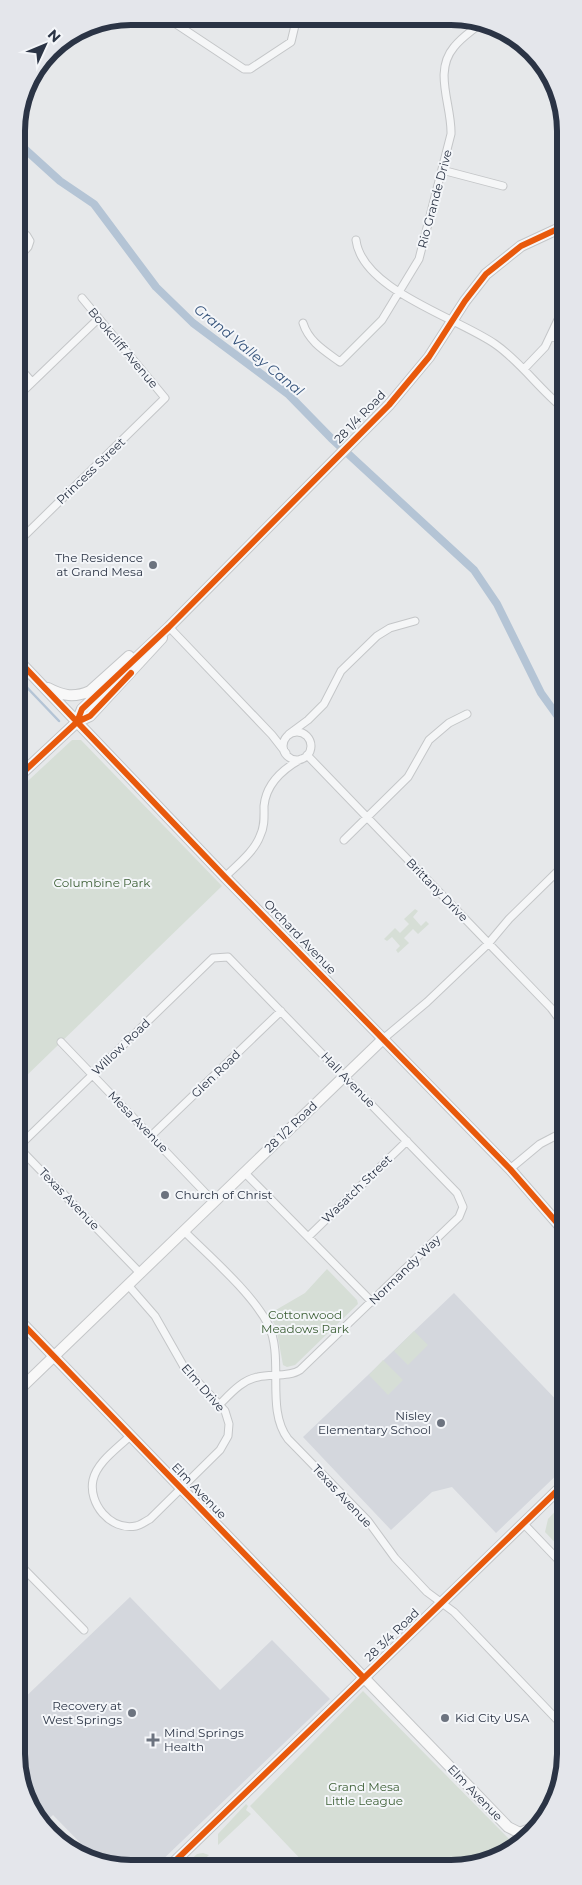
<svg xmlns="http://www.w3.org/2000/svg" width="582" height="1885" font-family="Montserrat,sans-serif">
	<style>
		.built { fill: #d4d7dd }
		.green { fill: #d6ded6 }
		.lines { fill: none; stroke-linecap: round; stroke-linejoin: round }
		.stream { stroke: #b4c4d5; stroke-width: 2.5 }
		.canal { stroke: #b4c4d5; stroke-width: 8 }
		.street-casing { stroke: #c4c6c8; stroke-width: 9 }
		.secondary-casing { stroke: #c4c6c8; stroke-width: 12 }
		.street { stroke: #f5f6f7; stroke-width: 7 }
		.secondary { stroke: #f8f8f8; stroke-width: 10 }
		.cycleway-casing { stroke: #f4f6f9; stroke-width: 9 }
		.cycleway { stroke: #e8590c; stroke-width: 6 }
		.poi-dot { fill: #6c737f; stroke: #f4f6f9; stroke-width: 2 }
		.labels { text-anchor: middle; stroke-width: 4; stroke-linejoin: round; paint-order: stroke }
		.street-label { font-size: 12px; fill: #2b3445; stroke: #f4f6f9 }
		.poi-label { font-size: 12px; fill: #2b3445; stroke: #f4f6f9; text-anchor: end }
		.park-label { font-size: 12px; fill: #3f6138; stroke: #f4f6f9 }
		.water-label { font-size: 14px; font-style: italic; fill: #34527a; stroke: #f4f6f9 }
		.rim { fill: none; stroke: #2b3445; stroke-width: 6 }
	</style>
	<rect width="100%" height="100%" fill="#e6e8ea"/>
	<path class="built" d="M454,1293L565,1409V1467L496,1533L452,1487L432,1492L391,1530L303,1437Z
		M130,1597L220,1690L272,1640L330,1699L156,1866H109L97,1860L53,1815L44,1823L18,1776V1704Z"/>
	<path class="green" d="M72,740H81L222,886L21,1081L18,1077L17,791Z
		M415,909L418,911L413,917L421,926L426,921L429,924L418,934L413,929L404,938L409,943L398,953L396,950L400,946L392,937L387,941L384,939L395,928L400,933L409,924L404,919Z
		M327,1269L357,1300L358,1304L295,1365L287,1367L283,1365L276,1327L269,1314L305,1293Z
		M414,1331L428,1345L408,1365L394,1351Z
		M383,1360L403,1380L388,1395L369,1375Z
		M565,1501V1553L545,1532L548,1519Z
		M363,1691L513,1843L473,1867H308L250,1806Z
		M246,1804L248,1806L246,1810L251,1814L218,1845V1834Z
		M203,1853L209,1855L196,1867L184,1866L197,1854Z"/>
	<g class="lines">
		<path class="stream" d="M17,677L59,721
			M560,1197H565"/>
		<path class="canal" d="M17,142L60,181L94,204L156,287L193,323L288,394L331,438L474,570L497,604L541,693L564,725"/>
		<g class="street-casing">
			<path id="street" d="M164,16L244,69H250L291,42L297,17
				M442,170L503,186
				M17,226L27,236L30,241L28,247L17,259
				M356,240C362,290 458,318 495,344C521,362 539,389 564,409
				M303,323C309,342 325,351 340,362L382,320L419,259L451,134C452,105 433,72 454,47C462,37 472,31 481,23
				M552,336L564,342
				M17,365L32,382
				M524,369L545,347L564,307
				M17,397L98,319
				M17,543L165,398L82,298
				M169,627L272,735L286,753
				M283 746a14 14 0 1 1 28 0a14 14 0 1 1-28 0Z
				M289,734L308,720L324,704L341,671L377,636L390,628L415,621
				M17,754L29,767
				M307,755L551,1008L565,1027
				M344,840L408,777L429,740L449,723L467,714
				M225,877C237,865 254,852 260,836C265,826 264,816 264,806C266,784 283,769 301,759
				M383,1039L427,1002L488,944L509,919L564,865
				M61,1042L214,1202
				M151,1136L281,1011
				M18,1147L213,958L228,957L457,1193L463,1207L459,1217L300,1370C290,1377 271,1374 258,1377C242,1380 231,1393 220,1404
				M18,1147L140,1273
				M510,1169L540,1144L565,1131
				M244,1172L372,1302
				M184,1231C210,1257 251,1292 268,1324C285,1358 265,1409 288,1439L368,1521L395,1558L427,1592L454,1612L565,1728
				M308,1237L407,1141
				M128,1285L155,1316L184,1367L225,1411L229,1424L228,1436L220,1450L150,1519C146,1521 141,1525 136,1526C110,1531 88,1503 93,1480C97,1462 118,1448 130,1436
				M523,1523L565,1567
				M18,1563L84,1630
				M518,1832L531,1827L543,1815"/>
		</g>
		<g class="secondary-casing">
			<path id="secondary" d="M17,659L225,877L510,1169L565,1232
				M48,688C63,696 74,698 90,691L129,656
				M77,722L82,709L169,627L389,405L429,357L465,301L486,274L521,246L564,226
				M17,778L77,722L90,716L162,638
				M18,1319L508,1827L518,1832
				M18,1391L383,1039
				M170,1866L565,1483"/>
		</g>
		<use href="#street" class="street"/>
		<use href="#secondary" class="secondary"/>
		<g class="cycleway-casing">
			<path id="cycleway" d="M17,659L225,877L510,1169L565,1232
				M77,722L82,709L169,627L389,405L429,357L465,301L486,274L521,246L564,226
				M17,778L77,722L90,716L131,673
				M18,1319L364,1678
				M170,1866L565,1483"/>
		</g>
		<use href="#cycleway" class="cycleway"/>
	</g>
	<g class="poi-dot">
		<circle cx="153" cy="565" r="5"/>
		<circle cx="165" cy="1195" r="5"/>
		<circle cx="441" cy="1423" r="5"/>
		<circle cx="132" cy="1713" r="5"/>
		<circle cx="445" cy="1718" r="5"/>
		<path d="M150.5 1732.5h5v5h5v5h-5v5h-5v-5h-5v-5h5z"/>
	</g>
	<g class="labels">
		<g class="street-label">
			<text transform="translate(435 199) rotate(-75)" y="4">Rio Grande Drive</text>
			<text transform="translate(123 348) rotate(50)" y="4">Bookcliff Avenue</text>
			<text transform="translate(360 417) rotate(-46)" y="4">28 1/4 Road</text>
			<text transform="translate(91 471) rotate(-44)" y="4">Princess Street</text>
			<text transform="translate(437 890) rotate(46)" y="4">Brittany Drive</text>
			<text transform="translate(300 937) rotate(46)" y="4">Orchard Avenue</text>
			<text transform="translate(121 1047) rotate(-44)" y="4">Willow Road</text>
			<text transform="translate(216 1074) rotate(-44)" y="4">Glen Road</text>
			<text transform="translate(348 1080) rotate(46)" y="4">Hall Avenue</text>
			<text transform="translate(138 1122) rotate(46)" y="4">Mesa Avenue</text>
			<text transform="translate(291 1127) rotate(-44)" y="4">28 1/2 Road</text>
			<text transform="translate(357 1189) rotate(-44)" y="4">Wasatch Street</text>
			<text transform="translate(69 1199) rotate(46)" y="4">Texas Avenue</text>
			<text transform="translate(405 1270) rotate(-44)" y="4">Normandy Way</text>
			<text transform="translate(203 1388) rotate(49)" y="4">Elm Drive</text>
			<text transform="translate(199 1491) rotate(46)" y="4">Elm Avenue</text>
			<text transform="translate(342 1496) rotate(47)" y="4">Texas Avenue</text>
			<text transform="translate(392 1635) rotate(-44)" y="4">28 3/4 Road</text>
			<text transform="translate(475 1793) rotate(46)" y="4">Elm Avenue</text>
		</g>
		<g class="poi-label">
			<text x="143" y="562">The Residence<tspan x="143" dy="14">at Grand Mesa</tspan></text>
			<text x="175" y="1199" text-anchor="start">Church of Christ</text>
			<text x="431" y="1420">Nisley<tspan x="431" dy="14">Elementary School</tspan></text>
			<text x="122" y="1710">Recovery at<tspan x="122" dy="14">West Springs</tspan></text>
			<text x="455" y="1722" text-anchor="start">Kid City USA</text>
			<text x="164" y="1737" text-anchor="start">Mind Springs<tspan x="164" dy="14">Health</tspan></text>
		</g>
		<g class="park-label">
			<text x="102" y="887">Columbine Park</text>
			<text x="305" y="1319">Cottonwood<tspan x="305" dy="14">Meadows Park</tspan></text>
			<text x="364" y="1791">Grand Mesa<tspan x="364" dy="14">Little League</tspan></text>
		</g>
		<g class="water-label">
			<text transform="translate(249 350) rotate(39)" y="5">Grand Valley Canal</text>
		</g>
	</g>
	<path d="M0 0H582V1885H0ZM131 25H451A106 106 0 0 1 557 131V1754A106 106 0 0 1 451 1860H131A106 106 0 0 1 25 1754V131A106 106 0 0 1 131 25Z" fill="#e4e6eb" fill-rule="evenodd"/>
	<path class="rim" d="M131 25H451A106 106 0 0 1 557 131V1754A106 106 0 0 1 451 1860H131A106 106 0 0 1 25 1754V131A106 106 0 0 1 131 25Z"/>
	<g transform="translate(45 45) rotate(46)" stroke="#f4f6f9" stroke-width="4" paint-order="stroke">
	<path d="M0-4L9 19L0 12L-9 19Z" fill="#2b3445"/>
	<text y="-8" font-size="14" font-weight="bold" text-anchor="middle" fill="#2b3445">N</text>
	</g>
</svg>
